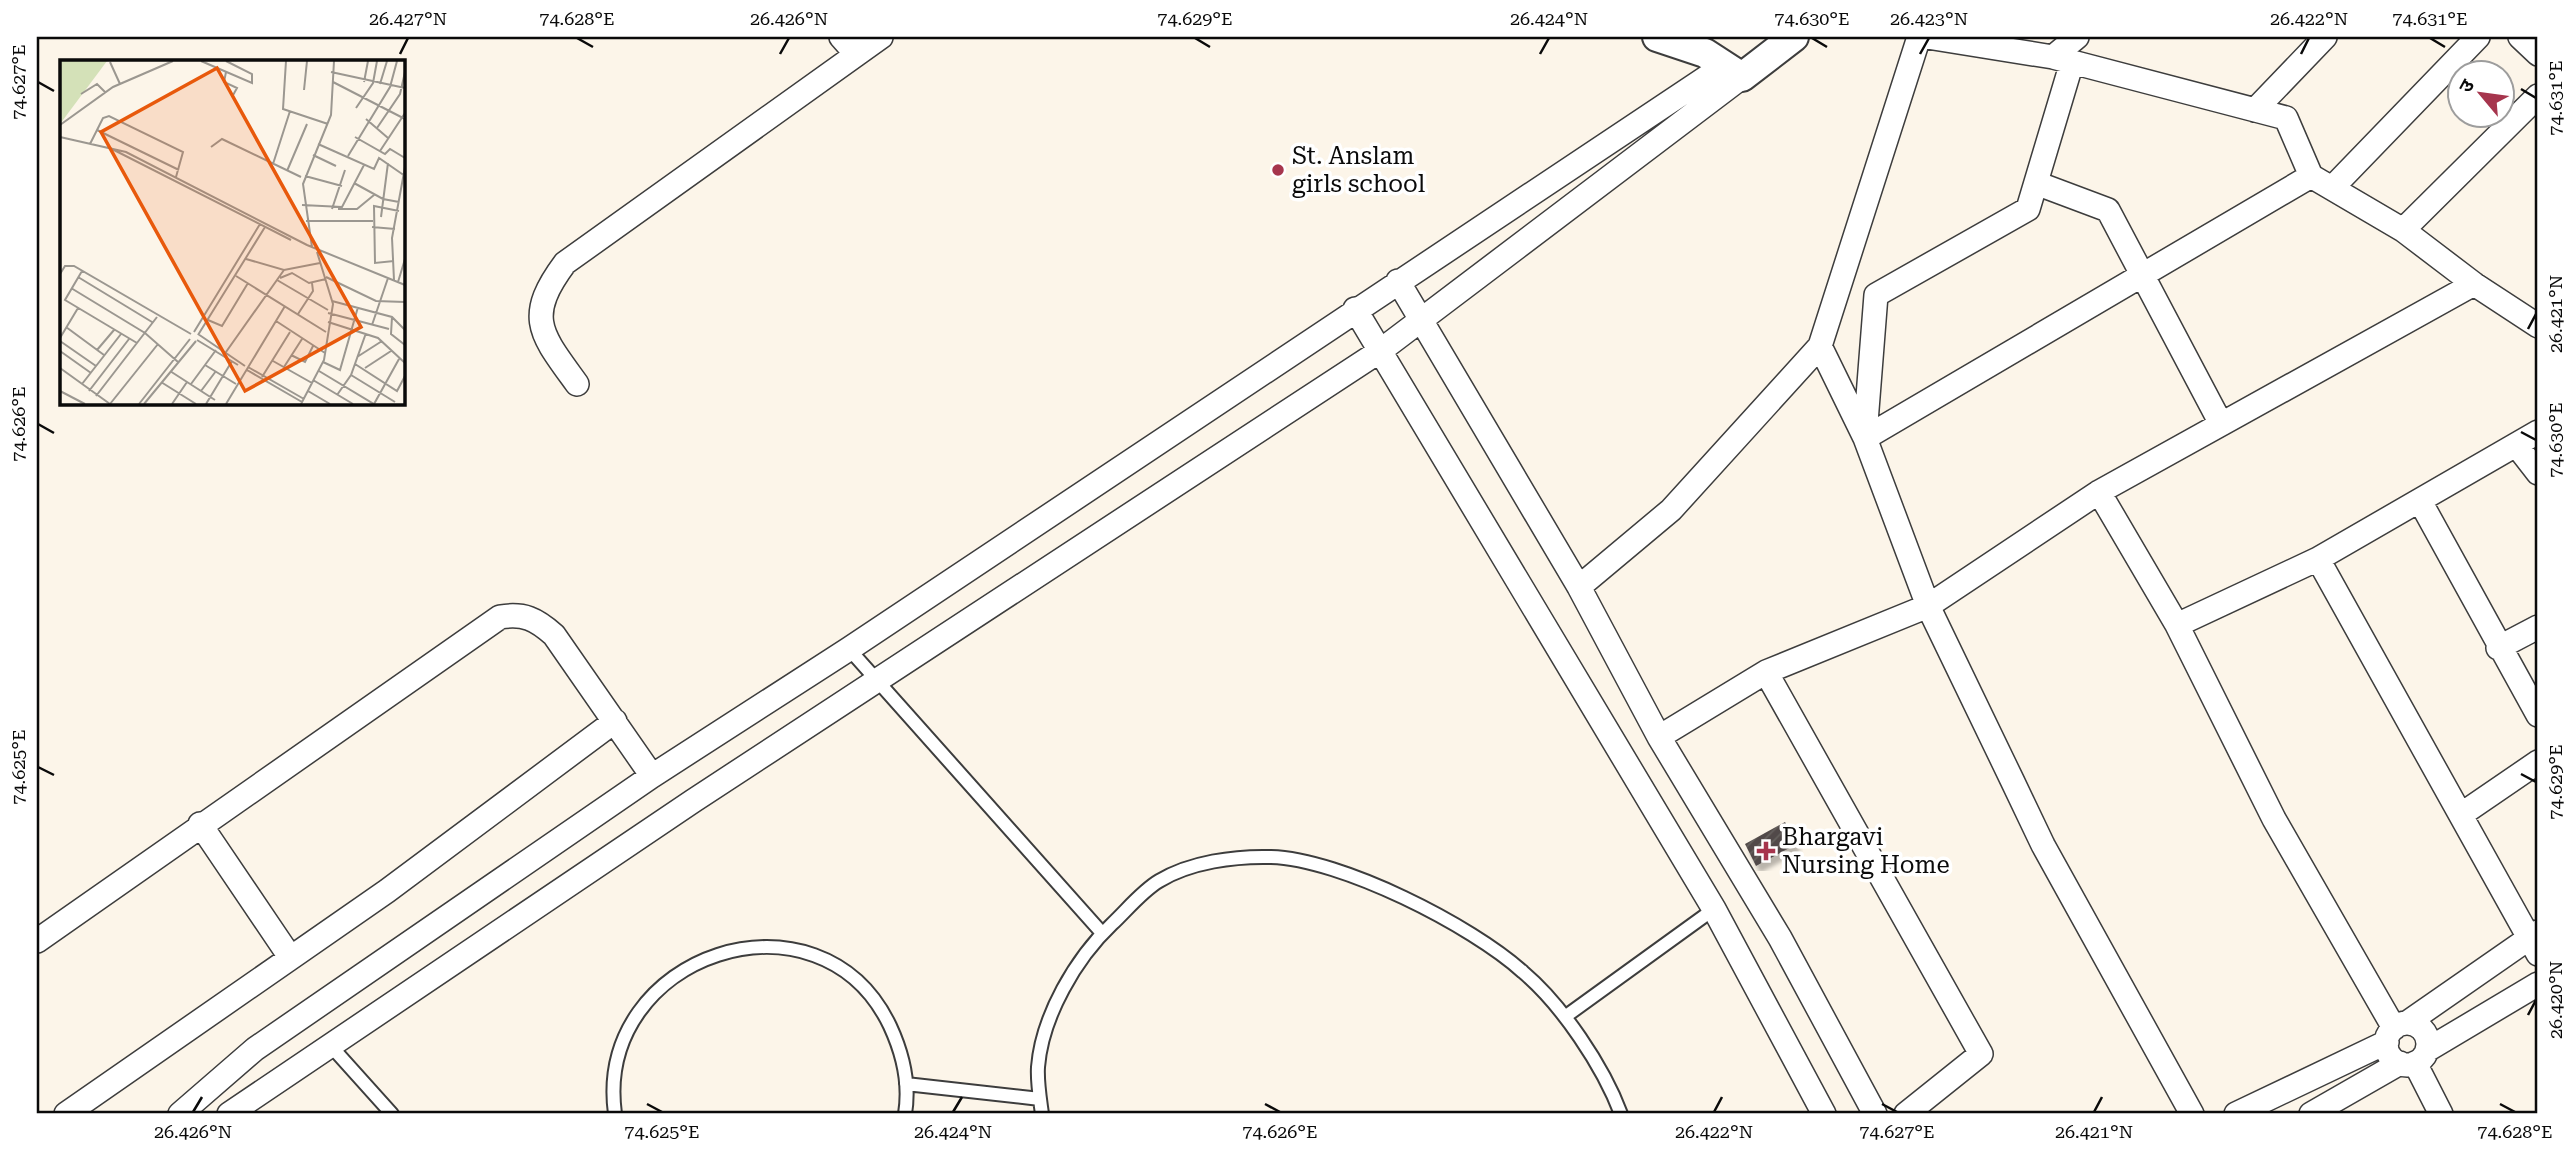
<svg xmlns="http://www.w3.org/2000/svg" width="2575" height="1151" font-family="'Roboto Serif','Noto Sans Devanagari',serif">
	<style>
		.building { fill: url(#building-hatch); filter: url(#shadow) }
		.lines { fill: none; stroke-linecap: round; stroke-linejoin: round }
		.service-casing { stroke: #3d3d3d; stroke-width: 16 }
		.minor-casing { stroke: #3d3d3d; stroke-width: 26 }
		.tertiary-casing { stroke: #3d3d3d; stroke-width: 32 }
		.service { stroke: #fff; stroke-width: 12 }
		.minor { stroke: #fff; stroke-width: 23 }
		.tertiary { stroke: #fff; stroke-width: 28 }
		.ticks { fill: none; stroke: #0a0a0a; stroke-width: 2.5 }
		.poi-dot { fill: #a6354d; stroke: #fff; stroke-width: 2.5 }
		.labels { text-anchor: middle; stroke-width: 7; stroke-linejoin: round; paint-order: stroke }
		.poi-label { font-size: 24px; fill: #0a0a0a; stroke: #fff; text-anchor: start }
		.inset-road { fill: none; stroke: #9b9790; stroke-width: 2 }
		.view { fill: #e8590c; fill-opacity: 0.15; stroke: #e8590c; stroke-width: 3.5 }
		.inset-edge { fill: none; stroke: #0a0a0a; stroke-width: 3.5 }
		.neatline { fill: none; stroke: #0a0a0a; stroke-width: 2.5 }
		.ticks-label { font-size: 18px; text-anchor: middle; fill: #0a0a0a }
	</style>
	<defs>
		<pattern id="building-hatch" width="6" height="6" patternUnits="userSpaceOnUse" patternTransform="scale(1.75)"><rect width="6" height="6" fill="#514a48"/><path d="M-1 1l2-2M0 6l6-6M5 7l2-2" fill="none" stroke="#65605e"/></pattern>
		<filter id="shadow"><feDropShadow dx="4" dy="7" stdDeviation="2" flood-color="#0004"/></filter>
	</defs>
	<rect width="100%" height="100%" fill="#fcf5e9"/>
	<path class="building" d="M1785,822L1797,844L1756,866L1745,844Z"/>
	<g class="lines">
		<g class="service-casing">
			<path id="service" d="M849,649L1102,933
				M1566,1016L1714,909
				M330,1045L392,1114
				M906,1084L1040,1099
				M615,1114C593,954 820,879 890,1026C903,1054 910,1084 905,1114
				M1042,1114C1040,1099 1037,1082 1038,1067C1042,1016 1076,958 1112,924C1126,911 1142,891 1159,881C1190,862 1235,856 1271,857C1341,859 1471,925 1523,972C1562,1005 1603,1066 1621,1114"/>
		</g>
		<g class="minor-casing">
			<path id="minor" d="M841,37L856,54
				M1927,37L2053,57L2286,118L2311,176L2403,230L2474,284L2538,326
				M2520,37L2538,54
				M2053,57L2077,37
				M2255,110L2325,37
				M2036,183L2108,210L2220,422
				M2334,186L2478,37
				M2403,230L2538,96
				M1398,281L1579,587L1659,737L1780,938L1875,1114
				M1355,309L1714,909L1824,1114
				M1820,346L1865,438L1928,606L2012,780L2043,845L2192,1114
				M577,384C541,334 524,318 565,263L881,37
				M1865,435L1876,295L2028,209L2072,62
				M1865,438L2311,176
				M2517,446L2538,473
				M2099,492L2177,625L2274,819L2394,1028
				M2420,501L2538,715
				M2318,559L2538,954
				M1579,587L1671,510L1820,346L1919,37
				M2177,625L2318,559L2538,432
				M2498,648L2538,627
				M1766,672L1981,1054L1906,1114
				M1659,737L1766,672L1928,606L2099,492L2474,284
				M2462,814L2538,762
				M200,824L290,957
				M37,941L500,617C524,613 536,619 554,635L652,776
				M2407,1023L2538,932
				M2386 1044a21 21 0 1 1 42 0a21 21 0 1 1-42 0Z
				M2427,1050L2538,984
				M2415,1063L2441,1114
				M66,1114L387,891L615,721
				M180,1114L255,1049L652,776L849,649L1725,65
				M229,1114L693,801L1380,351L1742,77
				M2236,1114L2387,1042
				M2311,1114L2400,1063"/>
		</g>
		<g class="tertiary-casing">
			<path id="tertiary" d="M1657,37L1705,53L1742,77L1794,37"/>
		</g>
		<use href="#service" class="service"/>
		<use href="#minor" class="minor"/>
		<use href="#tertiary" class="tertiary"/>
	</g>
	<path class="ticks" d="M577,38L593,47M1195,38L1210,47M1812,38L1827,47M2430,38L2445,47M400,54L408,38M780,54L789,38M1540,54L1549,38M1920,54L1929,38M2301,54L2309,38M38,82L54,91M2521,89L2536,98M2528,329L2536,314M38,424L54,433M2521,432L2536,440M38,767L54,775M2521,774L2536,782M2528,1015L2536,1000M647,1104L662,1112M1265,1104L1280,1112M1882,1104L1897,1112M2500,1104L2515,1112M193,1112L202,1097M953,1112L962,1097M1714,1112L1722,1097M2094,1112L2102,1097"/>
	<g class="poi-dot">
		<circle cx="1278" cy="170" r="7"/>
		<path d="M1762.5 840.5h7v7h7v7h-7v7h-7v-7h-7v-7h7z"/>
	</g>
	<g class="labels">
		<g class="poi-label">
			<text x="1292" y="164">St. Anslam<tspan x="1292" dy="28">girls school</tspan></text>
			<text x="1782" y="845">Bhargavi<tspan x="1782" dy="28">Nursing Home</tspan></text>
		</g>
	</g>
	<g transform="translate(60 60)">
		<rect width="345" height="345" fill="#fcf5e9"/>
		<path d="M0,1H47L0,64Z" fill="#d4e1b8"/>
		<path class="inset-road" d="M141,1L192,23V14L166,1M226,1L223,49L268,64M50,2L60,24M166,12L164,22L177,28L172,37M271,12L345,28M273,22L345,59M304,22L308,1M320,24L327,1M244,30L247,1M21,34L37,24L45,32M296,48L313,23L317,1M306,59L328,78M0,65L53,27L113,1M317,68L340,34L345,12M37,70L119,110M0,77L66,92L247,185L345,225M295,77L325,94L330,89L345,98M30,84L43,58L49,56L123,92L116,117M258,84L314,109L319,98L345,116M151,87L162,79L241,117M50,88L231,180M320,91L345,53M253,95L276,106M288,96L330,27L337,1M213,104L230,51M227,111L247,64M245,116L282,126M294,123L323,139L339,142M242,145L282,147L304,105M272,149L285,110M278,149H297L314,135M321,157L328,103M246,161H313M312,167L335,169M252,187L243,124L271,55L274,1M186,199L224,210L260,203M334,201L315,203L314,146L339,151M22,211L5,240L77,283M0,214L5,206H14L131,274M176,216L266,272M18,217L92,262M266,217L316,241L345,242M220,218L232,213L249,223L266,219M217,220L268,250M334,220L332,178L345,107M338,222L345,199M11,228L85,273L118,302M272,241L332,257L345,270M268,253L329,269M238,254L253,231L252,223M332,257L331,274L345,285M148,260L162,266L188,223M216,261L265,293M268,262L318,278L345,303M312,265L328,218M6,267L44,295M134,272L200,164M138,274L185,306M138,275L205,167M0,278L18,248M137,280L178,305M0,281L36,306M37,290L54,270M0,291L31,313M166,292L224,210M231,295L245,302L253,286M297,297L322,281M213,301L252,323M263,302L280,310L298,247M295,304L337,331L345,316M145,305L176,324M188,307L244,339M224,307L242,279M0,308L50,344M305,308L331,291M187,310L242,342M110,311L155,340M259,311L314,344L339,299M291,315L335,342M202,317L230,272M253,320L293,344M101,322L136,344M22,324L61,274M131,324L156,290M0,331L25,344M29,331L69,279M141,331L156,311M248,331L270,344M277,335L291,315L306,273M36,336L97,257M50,344L98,284M79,344L130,279M84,344L136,281M112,344L127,322M146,344L172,301M166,344L225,246M241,344L264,300L273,244L257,192"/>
		<path class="view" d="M157,8L301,267L185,331L41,72Z"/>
		<rect width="345" height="345" class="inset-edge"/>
	</g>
	<rect width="2575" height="1151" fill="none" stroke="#ffffff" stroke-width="77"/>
	<g transform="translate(2481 94) rotate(299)"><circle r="33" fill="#ffffff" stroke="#9d9d9d" stroke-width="2"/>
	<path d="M0-5L12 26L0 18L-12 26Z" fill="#a6354d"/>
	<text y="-10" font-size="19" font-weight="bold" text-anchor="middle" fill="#0a0a0a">उ</text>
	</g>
	<rect x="38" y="38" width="2498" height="1074" class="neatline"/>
	<g class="ticks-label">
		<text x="408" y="25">26.427°N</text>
		<text x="577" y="25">74.628°E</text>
		<text x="789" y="25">26.426°N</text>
		<text x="1195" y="25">74.629°E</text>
		<text x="1549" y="25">26.424°N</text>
		<text x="1812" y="25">74.630°E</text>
		<text x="1929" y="25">26.423°N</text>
		<text x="2309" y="25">26.422°N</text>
		<text x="2430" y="25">74.631°E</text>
		<text transform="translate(19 82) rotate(-90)" y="6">74.627°E</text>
		<text transform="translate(2556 98) rotate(-90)" y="6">74.631°E</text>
		<text transform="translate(2556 314) rotate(-90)" y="6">26.421°N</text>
		<text transform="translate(19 424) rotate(-90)" y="6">74.626°E</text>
		<text transform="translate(2556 440) rotate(-90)" y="6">74.630°E</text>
		<text transform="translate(19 767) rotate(-90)" y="6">74.625°E</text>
		<text transform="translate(2556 782) rotate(-90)" y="6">74.629°E</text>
		<text transform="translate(2556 1000) rotate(-90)" y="6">26.420°N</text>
		<text x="193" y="1138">26.426°N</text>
		<text x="662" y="1138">74.625°E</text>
		<text x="953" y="1138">26.424°N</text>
		<text x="1280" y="1138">74.626°E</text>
		<text x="1714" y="1138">26.422°N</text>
		<text x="1897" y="1138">74.627°E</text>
		<text x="2094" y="1138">26.421°N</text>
		<text x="2515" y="1138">74.628°E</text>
	</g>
</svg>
